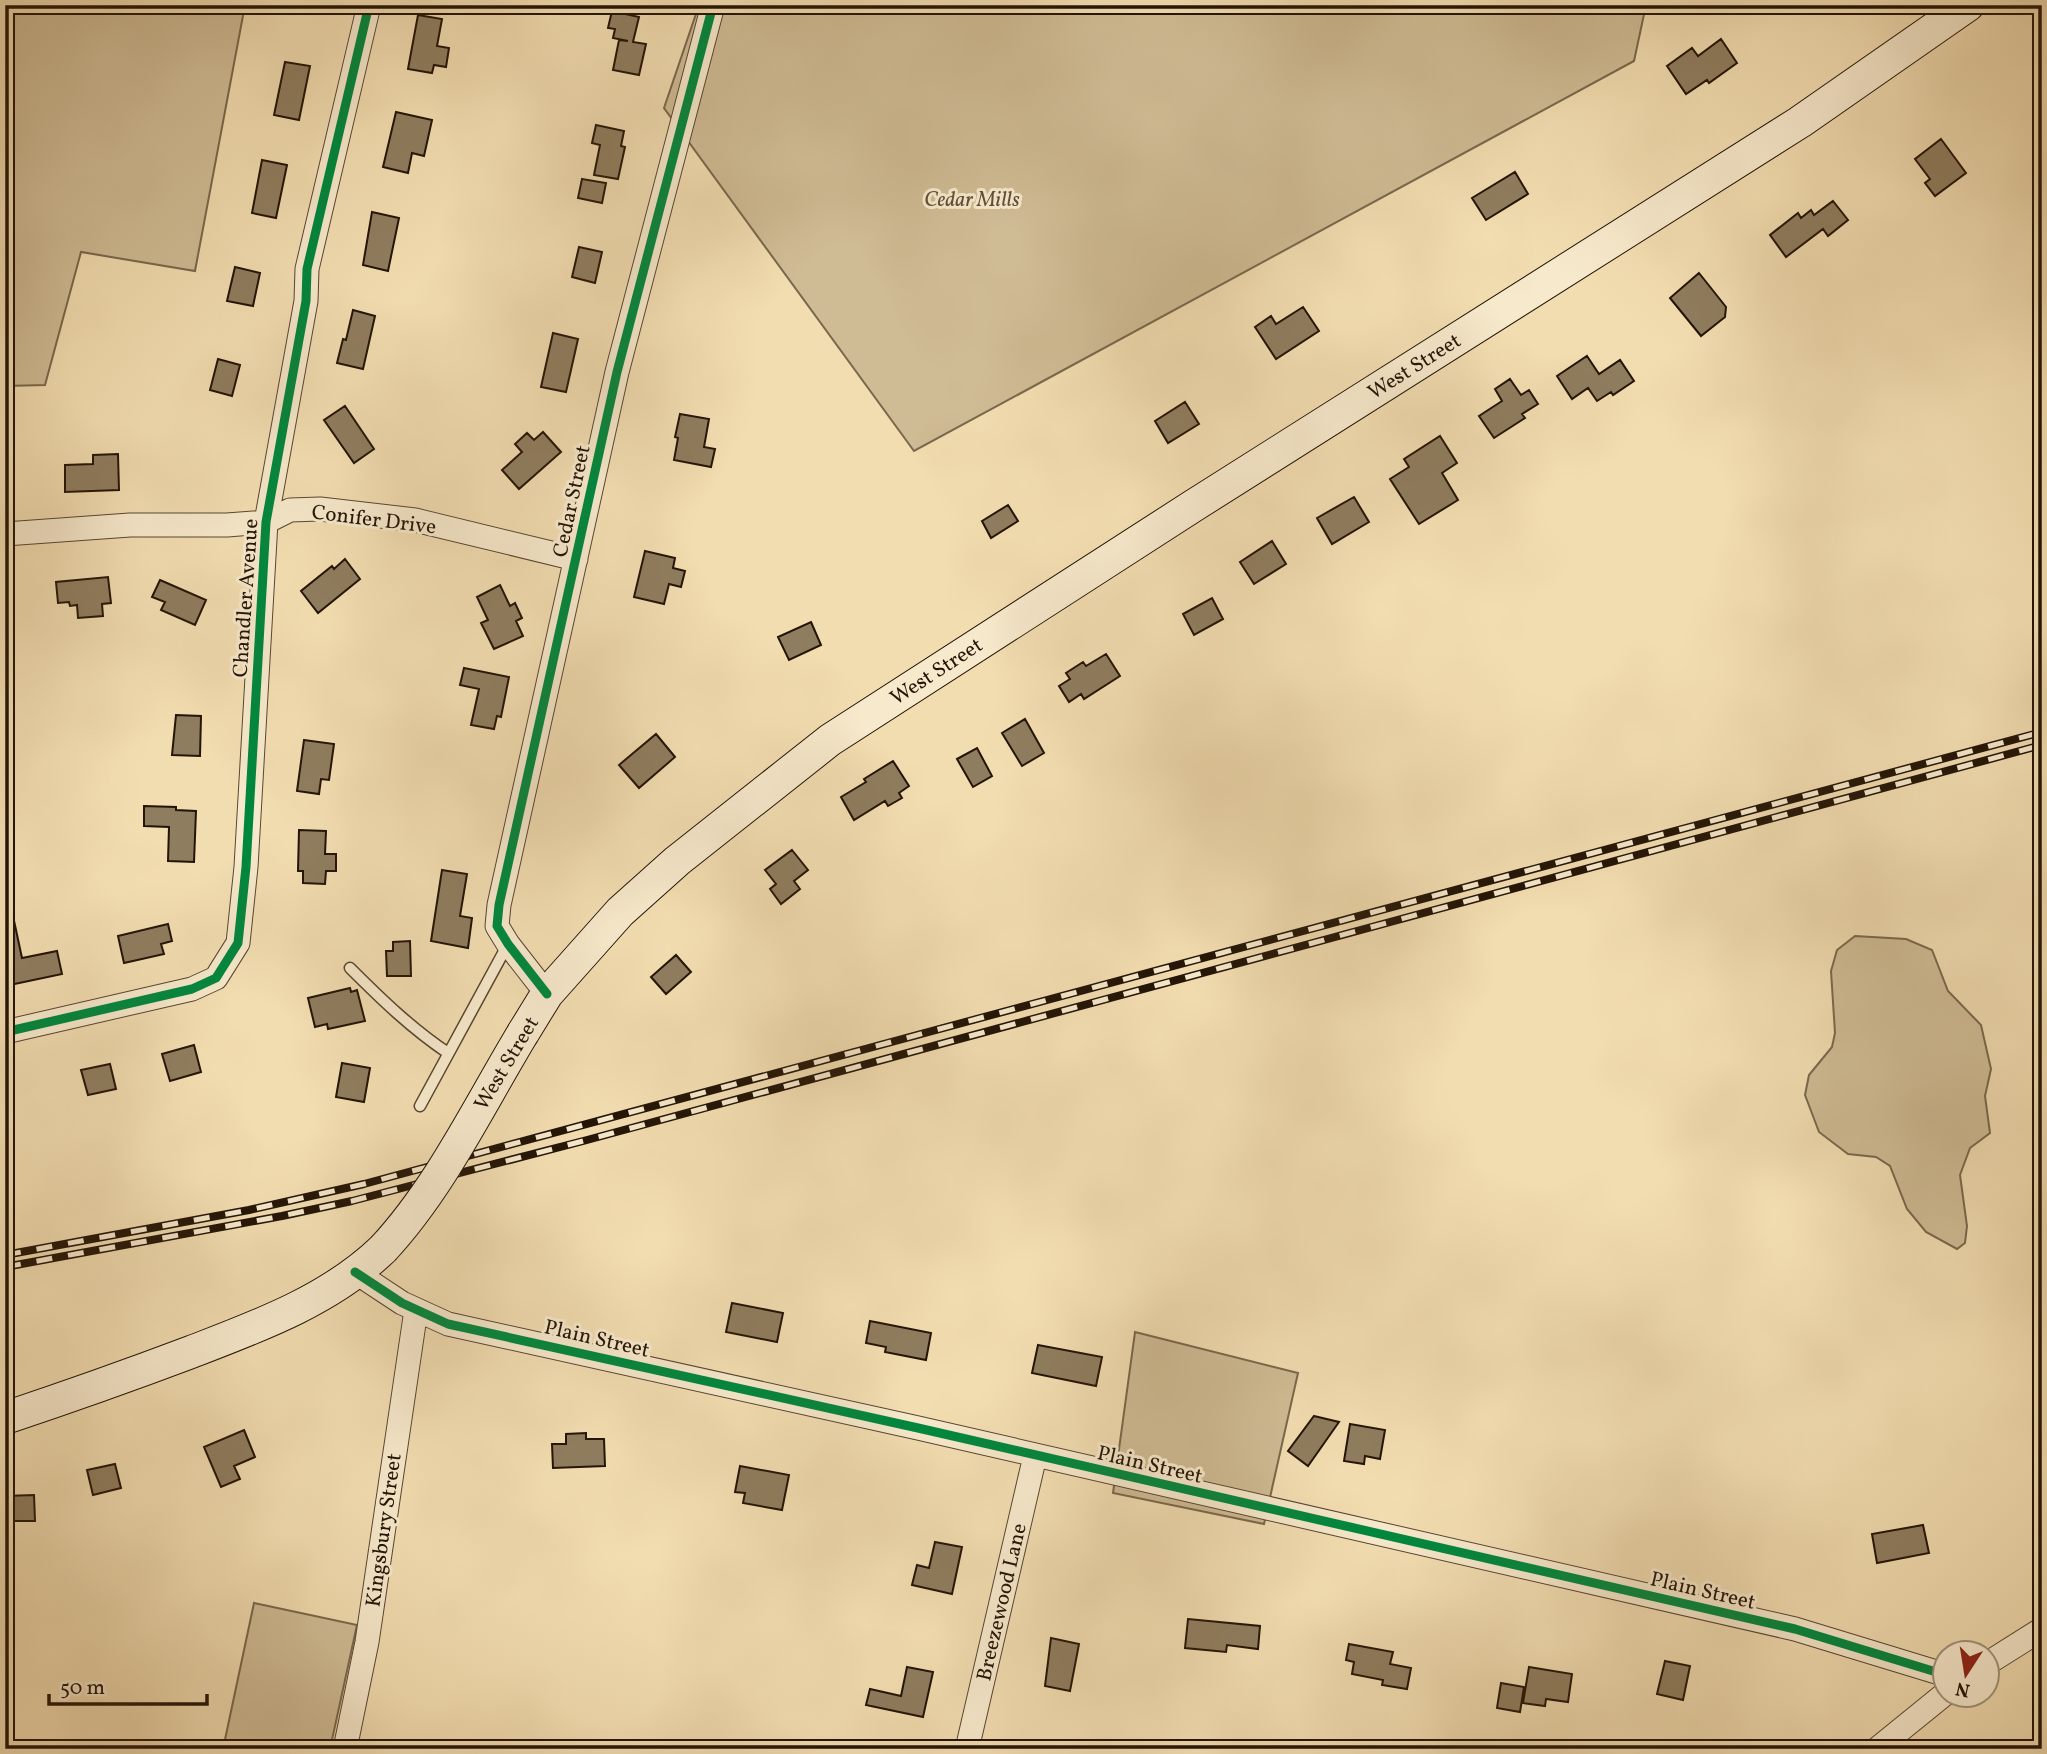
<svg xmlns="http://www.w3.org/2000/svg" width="2047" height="1754" font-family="Vollkorn,serif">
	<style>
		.green { fill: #cfbb94; stroke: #79684d; stroke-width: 2 }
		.building { fill: #8f7d5f; stroke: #231406; stroke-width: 2 }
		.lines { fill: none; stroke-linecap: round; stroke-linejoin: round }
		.lane-casing { stroke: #574631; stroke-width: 13 }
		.street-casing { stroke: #574631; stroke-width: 25 }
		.secondary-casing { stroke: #231406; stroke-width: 34 }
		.lane { stroke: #f7e9cc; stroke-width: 10 }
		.street { stroke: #f7e9cc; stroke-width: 23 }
		.secondary { stroke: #f7e9cc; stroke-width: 32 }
		.rail-casing { stroke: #231406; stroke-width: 8 }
		.rail { stroke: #f7e9cc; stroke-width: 5; stroke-dasharray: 16; stroke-linecap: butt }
		.secondary-bridge-casing { stroke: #231406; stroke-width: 34; stroke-linecap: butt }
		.secondary-bridge { stroke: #f7e9cc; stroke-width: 32 }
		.cycleway-casing { stroke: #f7e9cc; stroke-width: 13 }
		.cycleway { stroke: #00873e; stroke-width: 9 }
		.labels { text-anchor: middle; stroke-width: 6; stroke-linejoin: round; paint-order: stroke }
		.park-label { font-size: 21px; font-style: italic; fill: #5f4e38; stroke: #f7e9cc }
		.street-label { font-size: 21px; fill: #231406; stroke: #f7e9cc }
	</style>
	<rect width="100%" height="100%" fill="#f2ddb1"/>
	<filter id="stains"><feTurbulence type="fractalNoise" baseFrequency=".00286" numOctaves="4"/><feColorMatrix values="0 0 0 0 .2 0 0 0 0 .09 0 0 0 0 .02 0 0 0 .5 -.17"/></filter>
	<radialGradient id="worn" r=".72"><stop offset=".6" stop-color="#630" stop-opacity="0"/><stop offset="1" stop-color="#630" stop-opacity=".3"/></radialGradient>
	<path class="green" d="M5,5H245L195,271L81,252L45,385L5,386Z
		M699,5H1646L1634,61L914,451L664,108Z
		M1855,936L1906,939L1932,950L1948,991L1981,1025L1991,1069L1985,1096L1990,1133L1970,1148L1960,1175L1967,1226L1965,1243L1957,1249L1926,1232L1907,1209L1890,1166L1876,1157L1848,1154L1819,1132L1805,1095L1809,1075L1832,1047L1835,1033L1831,971L1837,950Z
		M1135,1332L1298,1373L1264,1524L1113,1493Z
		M254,1603L357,1625L330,1749H223Z"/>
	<path class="building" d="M612,11L639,17L633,42L646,44L639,75L613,70L619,40L628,41L613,38L615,29L608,28Z
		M418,15L442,19L437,46L449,48L446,67L434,65L432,73L408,69Z
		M1721,39L1737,63L1709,83L1707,80L1686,94L1667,66L1692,48L1698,56Z
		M285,62L310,66L299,120L274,115Z
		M396,112L432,120L424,156L412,153L408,173L383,167Z
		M596,125L624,131L621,146L625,147L618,179L594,175L600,145L592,143Z
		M1941,139L1966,173L1935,196L1925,183L1930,179L1915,159Z
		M262,160L287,165L276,218L252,213Z
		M1515,172L1528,194L1486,220L1472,198Z
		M582,179L606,183L602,203L578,198Z
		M1833,201L1848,220L1828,236L1823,229L1786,257L1770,235L1798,213L1801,218L1811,210L1814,215Z
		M372,212L399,218L388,271L363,265Z
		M579,247L602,252L595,283L572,277Z
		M235,267L260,273L253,306L227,301Z
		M1699,273L1726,307L1725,317L1701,336L1670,298Z
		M1303,307L1319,331L1276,359L1255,327L1271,316L1276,324Z
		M353,310L375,316L363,369L337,363L343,339L346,340Z
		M553,333L578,339L566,392L541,387Z
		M1587,356L1599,374L1620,360L1634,381L1613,395L1611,392L1597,401L1588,388L1572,399L1557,376Z
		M218,359L240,365L232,396L210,390Z
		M1510,379L1521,395L1529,390L1538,404L1522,414L1525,418L1494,438L1479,416L1502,401L1495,389Z
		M1185,402L1199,424L1168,443L1155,421Z
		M345,406L374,449L354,463L324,420Z
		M680,414L709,419L704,447L715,449L711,467L674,460L678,438L675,437Z
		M543,432L561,452L519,489L502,470L522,452L515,444L527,433L534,440Z
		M1440,436L1457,463L1442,473L1458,500L1419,524L1390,479L1409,467L1404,459Z
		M118,454L119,490L65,492V465L93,464V455Z
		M1354,497L1369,522L1332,544L1317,518Z
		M1008,505L1018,521L991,538L982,521Z
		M1272,541L1286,564L1254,584L1240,562Z
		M645,551L675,558L673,568L685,571L681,587L669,584L664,604L634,597Z
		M345,559L360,579L318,613L301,591L332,566L334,569Z
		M108,577L111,603L102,604L103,616L78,618L77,605L70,606L69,602L58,603L56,582Z
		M160,580L206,600L195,625L161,610L165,602L152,597Z
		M500,585L510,606L515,603L522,618L516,621L523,636L494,649L481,623L488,620L477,597Z
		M1212,598L1223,619L1194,635L1183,614Z
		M811,622L821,645L789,660L778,637Z
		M1106,654L1120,676L1084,699L1081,694L1069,702L1059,686L1070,679L1066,673L1083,662L1086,666Z
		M464,668L509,677L501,717L497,716L494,729L471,725L479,689L460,685Z
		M176,715L201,716L200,756L172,755Z
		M1025,719L1044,753L1022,766L1002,733Z
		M656,734L675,757L639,788L619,765Z
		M304,740L334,744L329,780L321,779L319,794L297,791Z
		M977,748L992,776L973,787L957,759Z
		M893,761L909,786L899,793L902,798L888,806L885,801L854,820L841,797L866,782L864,779Z
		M144,806L176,807V810L196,811L194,862L168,861L169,827L144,826Z
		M299,830L326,831L325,854H336V871H326L325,884L303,883V871H298Z
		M792,850L808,870L794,881L800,889L781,904L770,889L776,884L765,870Z
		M442,870L467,874L460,916L472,918L468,948L431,941Z
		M13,916L22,958L57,951L62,974L5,986V917Z
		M168,924L172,941L161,944L164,954L124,963L118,936Z
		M410,941L411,976H387L386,951H393V942Z
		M676,955L691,972L666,994L651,977Z
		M350,988L351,992L357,990L365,1021L328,1029L327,1024L315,1027L308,998Z
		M194,1045L201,1072L170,1081L162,1054Z
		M342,1063L370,1068L364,1102L336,1097Z
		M110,1064L116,1089L88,1095L81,1070Z
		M732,1303L783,1313L777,1342L726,1332Z
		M870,1321L931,1333L926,1360L885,1352L886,1347L866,1343Z
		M1038,1345L1102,1357L1096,1386L1032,1373Z
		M1314,1416L1339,1422L1308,1466L1288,1451Z
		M1350,1424L1385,1430L1380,1459L1365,1456L1364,1464L1344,1461Z
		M244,1430L255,1457L234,1466L240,1479L221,1487L204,1447Z
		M586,1433V1439H604L605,1466L553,1468L552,1444H566V1434Z
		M115,1464L121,1488L93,1495L87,1470Z
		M740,1466L789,1475L782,1510L743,1503L745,1493L735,1492Z
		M34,1495L35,1521H5V1496Z
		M1923,1525L1929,1553L1877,1563L1872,1534Z
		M935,1542L962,1547L952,1594L912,1585L917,1565L929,1568Z
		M1188,1619L1260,1626L1258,1649L1227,1645L1226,1652L1185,1648Z
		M1051,1638L1079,1644L1070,1691L1045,1686Z
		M1349,1644L1393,1652L1390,1664L1411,1668L1407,1689L1382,1685L1383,1680L1352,1674L1354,1662L1346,1660Z
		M1665,1661L1690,1666L1683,1700L1657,1694Z
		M907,1667L933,1672L923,1717L866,1705L870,1689L901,1696Z
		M1529,1667L1572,1674L1568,1702L1546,1699L1545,1706L1523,1703Z
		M1501,1683L1524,1687L1520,1712L1497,1708Z"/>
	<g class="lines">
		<g class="lane-casing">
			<path id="lane" d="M350,968C381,999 412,1029 448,1053
				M420,1106L508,944
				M2031,1635L2042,1656"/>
		</g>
		<g class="street-casing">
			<path id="street" d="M5,534L130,525H227L266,522L290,510L320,509L415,520L576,559
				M547,994L508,944L497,926L499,905L617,372L713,5
				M5,1032L192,989L216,978L238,943L246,867L266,522L306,301L307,269L369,5
				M355,1272L402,1303L448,1324L918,1428L1795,1629L1946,1675
				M1988,1663L2042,1629
				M345,1749L367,1642L416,1310
				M967,1749L1035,1456
				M1877,1749L1946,1693"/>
		</g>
		<g class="secondary-casing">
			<path id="secondary" d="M523,1033L547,994L620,912L677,861L830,740L1193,506L1800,122L1968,5
				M5,1418C68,1397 130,1375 191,1352C259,1326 330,1300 383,1249"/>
		</g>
		<use href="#lane" class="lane"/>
		<use href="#street" class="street"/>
		<use href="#secondary" class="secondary"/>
		<g class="rail-casing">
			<path id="rail" d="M5,1255L249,1210L364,1184L2042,732
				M5,1267L282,1216L352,1201L587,1140L2042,745"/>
		</g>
		<use href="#rail" class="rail"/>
		<g class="secondary-bridge-casing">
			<path id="secondary-bridge" d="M383,1249C440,1188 480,1104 523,1033"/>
		</g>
		<use href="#secondary-bridge" class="secondary-bridge"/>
		<g class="cycleway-casing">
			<path id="cycleway" d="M547,994L508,944L497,926L499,905L617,372L713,5
				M5,1032L192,989L216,978L238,943L246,867L266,522L306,301L307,269L369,5
				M355,1272L402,1303L448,1324L918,1428L1795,1629L1946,1675"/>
		</g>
		<use href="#cycleway" class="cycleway"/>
	</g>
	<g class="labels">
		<g class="park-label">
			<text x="972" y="206">Cedar Mills</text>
		</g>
		<g class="street-label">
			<text transform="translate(1414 366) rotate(-32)" y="7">West Street</text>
			<text transform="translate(571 501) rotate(-78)" y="7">Cedar Street</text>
			<text transform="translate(374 519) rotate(7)" y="7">Conifer Drive</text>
			<text transform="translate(245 598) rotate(-86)" y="7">Chandler Avenue</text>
			<text transform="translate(936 671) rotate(-33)" y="7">West Street</text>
			<text transform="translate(506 1063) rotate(-59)" y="7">West Street</text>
			<text transform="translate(597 1338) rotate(13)" y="7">Plain Street</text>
			<text transform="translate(1150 1464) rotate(13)" y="7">Plain Street</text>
			<text transform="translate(383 1530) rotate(-82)" y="7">Kingsbury Street</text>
			<text transform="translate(1703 1590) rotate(13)" y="7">Plain Street</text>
			<text transform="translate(1001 1602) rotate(-77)" y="7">Breezewood Lane</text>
		</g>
	</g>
	<rect width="2047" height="1754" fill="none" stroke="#f2ddb1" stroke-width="28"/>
	<rect x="7" y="7" width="2033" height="1740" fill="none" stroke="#231406" stroke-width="3.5"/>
	<rect x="14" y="14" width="2019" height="1726" fill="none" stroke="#231406" stroke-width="2"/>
	<g transform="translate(1966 1674) rotate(192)"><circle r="33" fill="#f7e9cc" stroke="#a2947d" stroke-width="2"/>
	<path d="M0-5L12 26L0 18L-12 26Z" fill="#8f2418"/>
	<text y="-10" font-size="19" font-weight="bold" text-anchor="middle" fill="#231406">N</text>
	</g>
	<path d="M49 1694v10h158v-10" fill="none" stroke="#231406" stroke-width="3.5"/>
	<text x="60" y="1694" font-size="21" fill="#231406" stroke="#f7e9cc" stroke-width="5" paint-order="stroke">50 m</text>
	<rect width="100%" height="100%" filter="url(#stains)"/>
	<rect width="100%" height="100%" fill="url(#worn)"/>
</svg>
